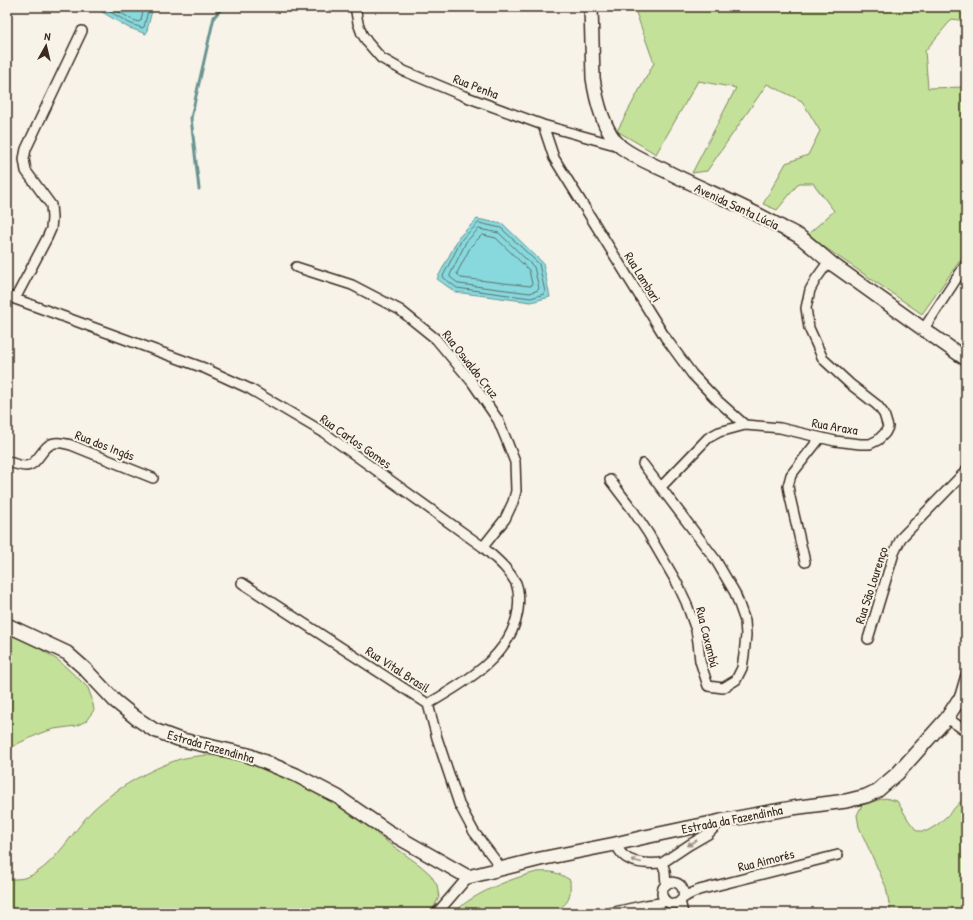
<svg xmlns="http://www.w3.org/2000/svg" width="973" height="920" font-family="'Patrick Hand',sans-serif">
	<style>
		.green { fill: #c3e199; stroke: #7f865c }
		.water { fill: #88d9de; stroke: #699391 }
		.lines { fill: none; stroke-linecap: round; stroke-linejoin: round }
		.shore { stroke: #5a706b; stroke-width: 1 }
		.stream { stroke: #699391; stroke-width: 3 }
		.street-casing { stroke: #3b2a1e; stroke-width: 12 }
		.secondary-casing { stroke: #3b2a1e; stroke-width: 16 }
		.street { stroke: #f7f3e8; stroke-width: 9 }
		.secondary { stroke: #f7f3e8; stroke-width: 13 }
		.oneway { fill: #998e83 }
		.labels { text-anchor: middle; stroke-width: 4; stroke-linejoin: round; paint-order: stroke }
		.street-label { font-size: 13px; fill: #3b2a1e; stroke: #f7f3e8 }
	</style>
	<rect width="100%" height="100%" fill="#f7f3e8"/>
	<filter id="ink" filterUnits="userSpaceOnUse"><feTurbulence type="fractalNoise" baseFrequency=".025" numOctaves="2"/><feDisplacementMap in="SourceGraphic" scale="8" xChannelSelector="R" yChannelSelector="G"/><feConvolveMatrix kernelMatrix="1 2 1 2 8 2 1 2 1" color-interpolation-filters="sRGB"/></filter>
	<g filter="url(#ink)">
		<path class="green" d="M634,7H966V21L952,19L925,51L928,88L966,87V189L964,193L966,198V252L922,314L807,235L834,211L813,183H799L777,210L763,204L786,163L808,155L820,131L802,101L767,84L707,171L692,173L736,88L698,81L656,154L617,131L654,63Z
			M7,632L28,641L59,661L79,679L88,688L92,699L94,710L86,721L76,726L54,729L41,733L19,743L7,750Z
			M207,755L232,758L267,770L310,787L321,792L370,826L378,835L421,866L430,874L437,885L439,897L434,907L424,913H7V877C10,879 12,879 16,879C48,879 72,831 93,810C99,804 106,799 112,794C132,780 156,767 180,759C188,757 198,756 207,755Z
			M966,796V913H889L890,909L886,887L859,827L857,815L862,805L885,798L897,801L909,821L917,831H927L937,825L946,817Z
			M537,872C552,871 557,872 570,880C571,900 569,904 551,913H455C462,904 471,899 480,894C498,884 517,877 537,872Z"/>
		<path class="water" d="M94,7H153L146,34L127,27Z
			M477,219L503,224L543,263L550,297L531,302L455,292L437,279L459,237Z"/>
		<g class="lines">
			<path class="shore" d="M102,7L129,23L142,28L144,27L149,7
				M111,7L131,19L139,22L141,20L144,7
				M479,223L501,228L539,264L545,292L544,294L531,298L457,288L444,278L443,276L462,239Z
				M479,229L499,233L534,267L539,288L538,290L530,293L459,284L450,277V275L466,242Z
				M483,235L496,238L529,270L532,284L531,286H530L461,278L458,275L457,273L471,246L481,236Z"/>
			<path class="stream" d="M199,189L191,118L214,17L223,7"/>
			<g class="street-casing">
				<path id="street" d="M356,7V12L358,23L362,34L368,43L381,58L404,71L464,96L543,125L619,146
					M543,125L554,158L665,337L692,374L717,400L745,425
					M296,267L352,285L400,310L436,339L472,382L498,420L506,439L515,462L516,491L513,502L505,519L483,547
					M7,296L204,368L250,389L323,432L483,547C496,559 508,568 516,583C519,591 519,602 518,610C512,656 464,683 428,704
					M15,299L47,238L51,229L52,218L51,205L26,171L24,159L26,149L82,31
					M923,330L966,264
					M7,461C12,463 20,466 26,466C39,465 42,444 55,443C61,442 66,444 71,445L153,478
					M610,480L632,509L648,533L677,583L686,602L696,630L698,642L700,661L708,686L723,688L736,680L742,668L744,655L746,635L745,621L735,593L715,559L643,464
					M661,487L708,438L719,432L745,425L780,428L835,441L860,444H870L878,440L885,433L888,427L884,414L877,405L850,384L823,359L809,328L806,308L810,290L816,279L829,261
					M805,562L790,497L788,486L791,475L820,438
					M242,583L428,704L437,738L459,804L474,832L502,869
					M868,639L894,553L901,538L966,471
					M959,699L966,675
					M947,718L966,731
					M615,844C618,848 620,852 623,855C632,864 650,864 662,863
					M662,863L689,845L708,834L721,821
					M662,863L665,871L666,885
					M683,898C687,878 662,878 662,893C662,901 671,906 678,903C681,901 682,898 685,897C689,894 695,892 699,890L838,855
					M680,901L683,913
					M437,913L468,877
					M610,913L646,905L660,903L665,901"/>
			</g>
			<g class="secondary-casing">
				<path id="secondary" d="M591,7L593,78C596,99 604,133 621,147C634,157 649,163 664,170C703,190 743,205 781,227C787,230 794,233 800,237C812,246 823,257 835,266C879,297 922,329 966,359
					M7,625L67,653L84,668L115,701L136,718L154,730L178,739L248,755L296,775L338,797L389,832L468,877L540,859L615,844L645,837L721,821L792,808L846,801L866,796L877,791L898,773L947,718L958,701L966,693"/>
			</g>
			<use href="#street" class="street"/>
			<use href="#secondary" class="secondary"/>
		</g>
		<defs><path id="oneway-solid" d="M-6-.8H1V-3.2L6.5 0L1 3.2V.8H-6Z"/></defs>
		<g class="oneway">
			<use href="#oneway-solid" transform="translate(692 843) rotate(148)"/>
			<use href="#oneway-solid" transform="translate(636 861) rotate(-165)"/>
		</g>
	</g>
	<g class="labels">
		<g class="street-label">
			<text transform="translate(476 86) rotate(21)" y="5">Rua Penha</text>
			<text transform="translate(737 206) rotate(25)" y="5">Avenida Santa Lúcia</text>
			<text transform="translate(643 277) rotate(58)" y="5">Rua Lambari</text>
			<text transform="translate(471 364) rotate(52)" y="5">Rua Oswaldo Cruz</text>
			<text transform="translate(835 426) rotate(10)" y="5">Rua Araxa</text>
			<text transform="translate(356 441) rotate(35)" y="5">Rua Carlos Gomes</text>
			<text transform="translate(105 445) rotate(21)" y="5">Rua dos Ingás</text>
			<text transform="translate(871 585) rotate(-72)" y="5">Rua São Lourenço</text>
			<text transform="translate(708 637) rotate(76)" y="5">Rua Caxambú</text>
			<text transform="translate(398 669) rotate(33)" y="5">Rua Vital Brasil</text>
			<text transform="translate(211 746) rotate(16)" y="5">Estrada Fazendinha</text>
			<text transform="translate(732 819) rotate(-11)" y="5">Estrada da Fazendinha</text>
			<text transform="translate(766 860) rotate(-14)" y="5">Rua Aimorés</text>
		</g>
	</g>
	<rect width="973" height="920" fill="none" stroke="#f7f3e8" stroke-width="24"/>
	<rect x="12" y="12" width="949" height="896" fill="none" stroke="#3b2a1e" stroke-width="1.5" filter="url(#ink)"/>
	<g transform="translate(46 46) rotate(8)" stroke="#f7f3e8" stroke-width="3" paint-order="stroke">
	<path d="M0-3L7 15L0 10L-7 15Z" fill="#3b2a1e"/>
	<text y="-6" font-size="11" font-weight="bold" text-anchor="middle" fill="#3b2a1e">N</text>
	</g>
</svg>
